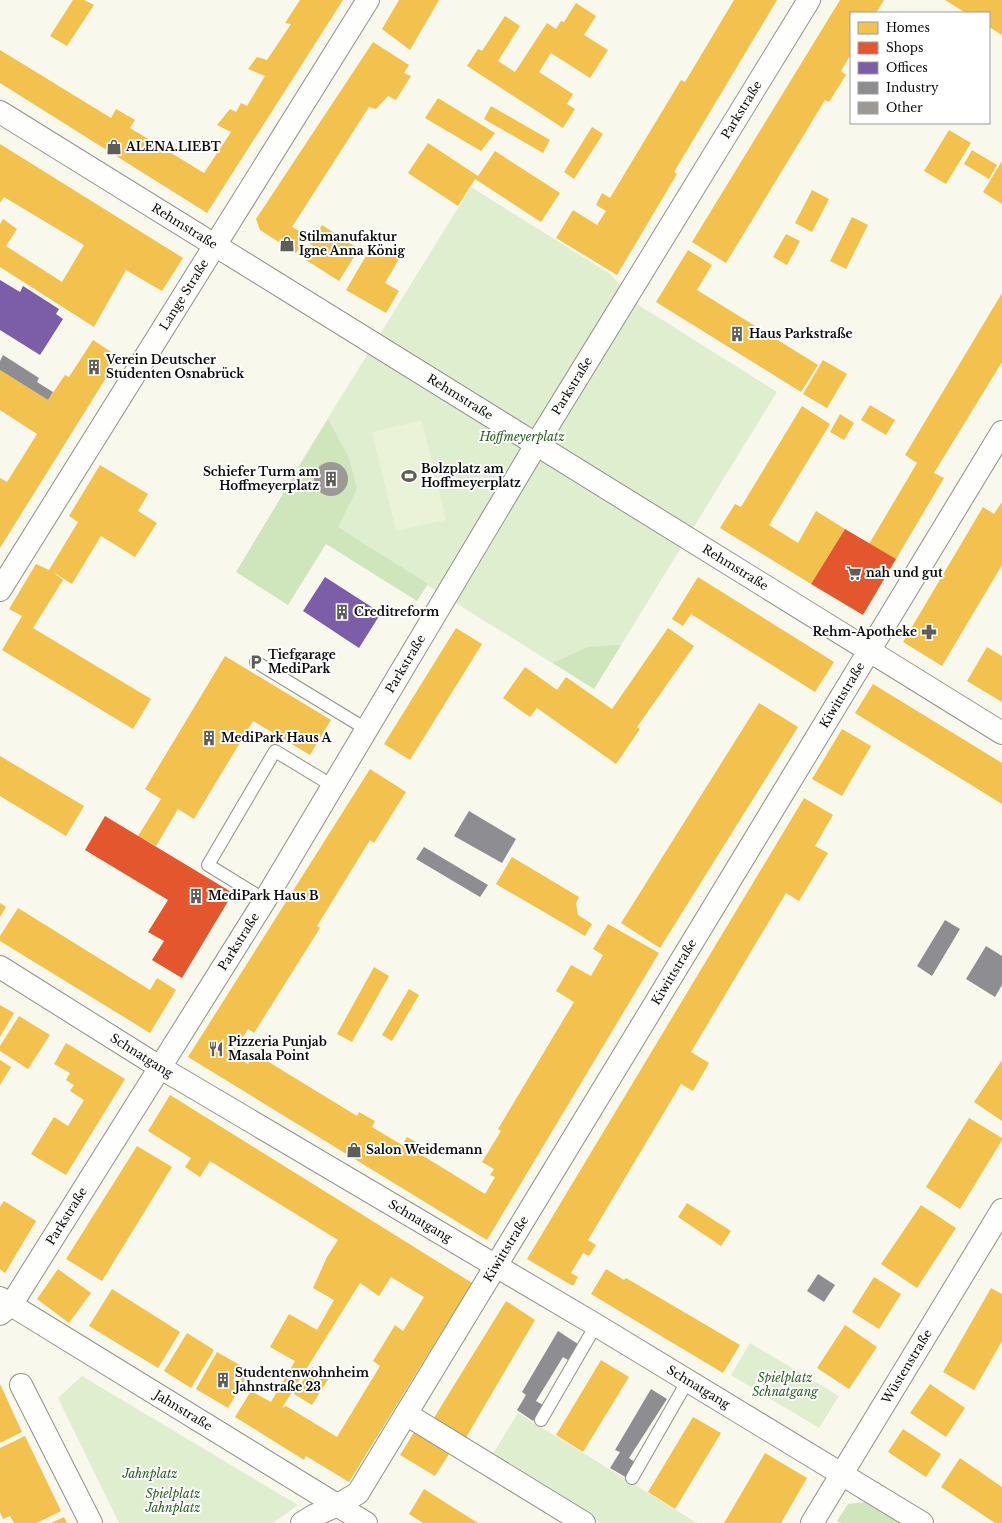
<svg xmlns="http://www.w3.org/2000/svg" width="1002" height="1523" font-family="'Libre Baskerville',serif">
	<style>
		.green { fill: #dfeece }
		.forest { fill: #cfe5bc }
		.pitch { fill: #eaf2d7 }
		.homes { fill: #f2c14e; fill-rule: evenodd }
		.shops { fill: #e4572e }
		.offices { fill: #7b5ea7 }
		.industry { fill: #8d8d92 }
		.building { fill: #9b9994 }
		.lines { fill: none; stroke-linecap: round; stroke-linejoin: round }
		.service-casing { stroke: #92918c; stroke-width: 14 }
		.minor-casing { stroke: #92918c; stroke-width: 24 }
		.service { stroke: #fefefc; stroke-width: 12 }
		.minor { stroke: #fefefc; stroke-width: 22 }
		.labels { text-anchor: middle; stroke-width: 4; stroke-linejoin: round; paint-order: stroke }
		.street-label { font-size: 12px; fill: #0a0a0a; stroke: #fff }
		.poi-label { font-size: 12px; font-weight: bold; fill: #0a0a0a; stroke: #fff; text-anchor: start }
		.park-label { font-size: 12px; font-style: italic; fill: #265e1e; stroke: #fff }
	</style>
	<rect width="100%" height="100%" fill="#f9f8ed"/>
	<path class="green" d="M471,187L610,274L637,304L777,392L594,689L281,494Z
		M750,1343L839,1396L819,1428L731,1375Z
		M82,1376L298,1505L273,1523H119L58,1398Z
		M518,1413L697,1523H600L491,1457Z"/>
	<path class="forest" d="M328,419L349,458L357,489L338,527L428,584L417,601L326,544L288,605L236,572Z
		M621,645L594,689L553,663L588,647Z
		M865,1502L901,1523H841L837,1521L848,1504Z"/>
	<path class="pitch" d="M422,420L446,520L396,531L372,432Z"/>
	<path class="homes" d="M73,0H84L94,5L67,46L50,36Z
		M300,0H343L207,213L0,83V50L111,118L116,109L135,120L130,128L204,173L231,132L217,125L230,109L236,112L241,103L247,106L265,76L248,69L257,57L267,60L291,24L285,23Z
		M399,0H439L410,50L382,29Z
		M734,0H777L674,172L677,174L617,275L556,238L573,210L597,225L606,211L596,205L602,193L610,198L681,80L685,82Z
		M840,0H884L876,13H851V54L841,71L846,75L829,102L825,100L726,263L692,242Z
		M945,0H1002V35L989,27V13H966Z
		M576,3L596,16L584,35L608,50L590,78L551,53L539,72L573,94L567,104L575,109L563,128L467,66L478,49L482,51L505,16L520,26L498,61L515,72L547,23L556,29L561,21L564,22Z
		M373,42L409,65L404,73L411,76L396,100L388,96L376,109L369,107L292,227L309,236L296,253L260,230L256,219Z
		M438,98L495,133L481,151L425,118Z
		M491,106L550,140L543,153L484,119Z
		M592,127L603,134L574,179L564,172Z
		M949,130L971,143L946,184L924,171Z
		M428,143L478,176L495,151L560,193L541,222L475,179L458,206L408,173Z
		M0,144L183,258L162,291L126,270L94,327L0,267V224L3,219L17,229L6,246L62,282L84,245L4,197L0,203Z
		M972,150L997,165L989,179L964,164Z
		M1002,161V204L983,192Z
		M812,190L829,199L812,232L795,223Z
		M852,217L868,225L846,269L830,261Z
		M322,225L359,249L339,281L306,260L315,247L310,244Z
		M786,234L800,241L787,265L773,257Z
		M373,244L399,259L385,283L399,291L386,313L346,290Z
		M688,250L712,265L697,290L818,365L801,392L656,302Z
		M1002,293V362L934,473L944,478L896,559L869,544L917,463L905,455Z
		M93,340L119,357L0,548V478L7,482L37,434L0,410V370L48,400L65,375L69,377Z
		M823,360L847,374L827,408L803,394Z
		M870,405L895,420L886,435L861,420Z
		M802,406L830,424L769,525L798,543L816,511L845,529L811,584L720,528L735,504L741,507Z
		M840,414L854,423L844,440L830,432Z
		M100,465L148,494L138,511L157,523L135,557L101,536L72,584L53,572L63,580L33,628L151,699L133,729L2,650L22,616L9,609L36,564L49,570L78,522L69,516Z
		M1002,502V565L942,666L903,642L983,507L994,514Z
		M698,577L834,662L815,692L691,614L683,626L672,619Z
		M456,628L482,644L410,760L384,744Z
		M668,628L694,646L637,727L640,729L616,764L537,708L530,717L503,698L525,667L557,690L566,677L612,709Z
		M987,647L1002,656V702L967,681Z
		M225,656L331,720L310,755L253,721L194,819L178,809L156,846L138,836L161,799L145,789Z
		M873,684L1002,763V804L855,713Z
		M759,703L798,727L660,948L621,923Z
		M842,729L871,746L842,796L812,779Z
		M0,756L84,806L66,836L0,796Z
		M370,769L406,792L374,843L370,840L317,926L320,928L254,1033L248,1029L232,1054L248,1064L254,1053L357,1116L359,1112L375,1121L372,1127L402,1145L407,1137L416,1142L412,1149L485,1194L495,1177L490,1175L494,1169L482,1162L501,1131L498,1129L574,1002L556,991L571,965L591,976L603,955L593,949L608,924L659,953L487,1240L188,1057Z
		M804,798L833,815L815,846L828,853L799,901L786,893L691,1052L709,1063L693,1091L681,1084L588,1240L596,1245L589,1256L583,1253L571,1273L578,1277L573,1286L527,1259Z
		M512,857L579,897L576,903L578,915L592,924L585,936L496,884Z
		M0,903L6,907L0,917Z
		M18,908L150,990L157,978L176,990L150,1033L0,941V936Z
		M374,967L389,976L352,1042L337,1034Z
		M409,989L419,995L392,1041L382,1035Z
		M0,1005L14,1013L0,1037Z
		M19,1016L50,1035L28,1069L0,1051V1046Z
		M66,1043L125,1079L66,1175L31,1154L54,1117L68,1126L84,1100L70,1091L74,1085L66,1080L70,1073L54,1064Z
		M0,1060L11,1067L0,1085Z
		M1002,1060V1121L974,1102Z
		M170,1095L472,1283L349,1482L306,1456L304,1460L235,1417L251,1391L271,1402L295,1361L270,1347L289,1314L317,1330L334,1300L313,1288L327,1257L338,1240L210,1161L200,1177L185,1167L191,1158L148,1131ZM391,1277L424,1297L403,1331L395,1325L373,1361L380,1366L337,1437L286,1406L282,1408L360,1283L379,1296Z
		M969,1118L1002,1138V1140L960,1209L926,1187Z
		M137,1146L172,1167L102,1281L66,1259Z
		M4,1201L36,1221L5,1273L0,1269V1207Z
		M687,1203L731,1231L721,1246L678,1217Z
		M921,1205L956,1228L917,1288L881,1264Z
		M58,1269L91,1293L69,1323L37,1299Z
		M606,1269L624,1280L626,1278L740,1345L723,1373L591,1294Z
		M874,1277L901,1294L879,1329L852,1312Z
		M991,1288L1002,1294V1341L974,1390L943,1372Z
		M112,1289L180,1332L158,1368L89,1326Z
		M506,1301L535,1320L464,1441L432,1421Z
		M845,1325L877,1347L849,1389L817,1368Z
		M187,1333L214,1350L191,1388L164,1371Z
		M217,1352L250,1371L228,1408L196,1389Z
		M601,1360L629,1377L583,1452L556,1435Z
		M312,1367L329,1378L312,1405L294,1394Z
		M0,1384L22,1432L0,1443Z
		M930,1384L965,1408L946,1437L910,1413Z
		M693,1417L721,1433L675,1509L648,1492Z
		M416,1429L451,1451L435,1476L400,1455Z
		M903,1429L941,1454L926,1477L888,1452Z
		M25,1436L61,1511L37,1523H14L10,1516L3,1519L0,1512V1448Z
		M765,1453L807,1478L781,1523H724Z
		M960,1458L1002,1487V1523H995L941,1487Z
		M424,1489L454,1508L478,1523H423L409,1514Z
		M64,1517L67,1523H51Z"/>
	<path class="shops" d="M845,529L896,559L863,615L811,584Z
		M105,816L233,893L182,978L152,960L164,941L148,932L168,900L85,850Z"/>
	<path class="offices" d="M0,280L20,292L23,286L59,309L56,314L63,319L40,355L0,330Z
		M325,577L381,613L359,648L303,611Z"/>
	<path class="industry" d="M3,355L39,378L37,382L53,392L48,400L0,370V361Z
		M469,811L516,839L502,863L454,836Z
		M424,847L488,885L480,897L416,859Z
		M945,920L960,929L932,976L917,966Z
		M986,946L1002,956V985L995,997L966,979Z
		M818,1274L835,1285L824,1302L807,1291Z
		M558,1331L578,1344L568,1360L563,1357L536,1401L543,1405L533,1421L517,1410L526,1395L522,1392Z
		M651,1389L667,1399L629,1458L636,1463L627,1478L610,1468L620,1452L615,1450Z"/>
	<path class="building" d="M314 479a17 17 0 1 1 34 0a17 17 0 1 1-34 0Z"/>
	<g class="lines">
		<g class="service-casing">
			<path id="service" d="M256,662L366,729
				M265,900L208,865L275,751L333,786
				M541,1420L596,1325
				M632,1478L687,1382"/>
		</g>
		<g class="minor-casing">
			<g id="minor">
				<path id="s1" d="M0,112L1002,733"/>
				<path id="s2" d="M0,590L368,0"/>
				<path id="s3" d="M0,967L161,1068L596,1325L922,1523"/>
				<path id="s4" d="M0,1298L366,1523"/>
				<path id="s5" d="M0,1314L11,1305L265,900L536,445L809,0"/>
				<path d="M21,1385L91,1523"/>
				<path d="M406,1414L584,1523"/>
				<path id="s6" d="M302,1523L313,1516L338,1505L358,1493L1002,432"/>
				<path id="s7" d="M812,1523L1002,1210"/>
			</g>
		</g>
		<use href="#service" class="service"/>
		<use href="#minor" class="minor"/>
	</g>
	<defs>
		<g id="shop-bare" transform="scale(1.2)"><path d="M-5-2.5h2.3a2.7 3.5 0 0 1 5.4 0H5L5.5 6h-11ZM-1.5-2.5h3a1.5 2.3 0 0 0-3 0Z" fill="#5e5d59" stroke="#fff" stroke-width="2.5" paint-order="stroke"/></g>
		<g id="building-bare" transform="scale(1.2)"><path d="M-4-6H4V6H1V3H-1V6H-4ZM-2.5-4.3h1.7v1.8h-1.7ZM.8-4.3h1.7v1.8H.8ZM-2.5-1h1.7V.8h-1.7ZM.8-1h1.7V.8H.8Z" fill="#5e5d59" stroke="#fff" stroke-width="2.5" paint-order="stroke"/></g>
		<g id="stadium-bare" transform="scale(1.2)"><path d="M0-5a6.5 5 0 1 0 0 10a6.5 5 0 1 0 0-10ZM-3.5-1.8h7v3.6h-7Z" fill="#5e5d59" stroke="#fff" stroke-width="2.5" paint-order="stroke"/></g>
		<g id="supermarket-bare" transform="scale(1.2)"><path d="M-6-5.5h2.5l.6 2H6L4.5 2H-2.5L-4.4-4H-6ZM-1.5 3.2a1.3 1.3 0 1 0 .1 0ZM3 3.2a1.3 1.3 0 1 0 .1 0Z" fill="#5e5d59" stroke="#fff" stroke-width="2.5" paint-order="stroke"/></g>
		<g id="pharmacy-bare" transform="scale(1.2)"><path d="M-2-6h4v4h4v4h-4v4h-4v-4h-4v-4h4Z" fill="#5e5d59" stroke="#fff" stroke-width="2.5" paint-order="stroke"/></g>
		<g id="parking-bare" transform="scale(1.2)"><path d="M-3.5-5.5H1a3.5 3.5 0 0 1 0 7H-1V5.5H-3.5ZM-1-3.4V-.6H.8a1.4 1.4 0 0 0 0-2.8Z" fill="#5e5d59" stroke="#fff" stroke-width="2.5" paint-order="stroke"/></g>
		<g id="restaurant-bare" transform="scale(1.2)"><path d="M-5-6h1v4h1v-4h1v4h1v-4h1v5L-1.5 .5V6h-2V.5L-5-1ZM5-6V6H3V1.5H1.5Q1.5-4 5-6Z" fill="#5e5d59" stroke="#fff" stroke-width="2.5" paint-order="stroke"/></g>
	</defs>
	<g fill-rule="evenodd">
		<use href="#shop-bare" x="114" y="147"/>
		<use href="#shop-bare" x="287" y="244"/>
		<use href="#building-bare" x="737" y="334"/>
		<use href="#building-bare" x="94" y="367"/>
		<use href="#stadium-bare" x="409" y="476"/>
		<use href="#building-bare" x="331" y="479"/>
		<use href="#supermarket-bare" x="854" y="573"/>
		<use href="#building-bare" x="342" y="612"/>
		<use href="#pharmacy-bare" x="929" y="632"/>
		<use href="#parking-bare" x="256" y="662"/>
		<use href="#building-bare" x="209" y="738"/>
		<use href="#building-bare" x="196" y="896"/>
		<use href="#restaurant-bare" x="216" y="1049"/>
		<use href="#shop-bare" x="354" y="1150"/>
		<use href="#building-bare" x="223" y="1380"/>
	</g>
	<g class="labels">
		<g class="street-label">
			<text dy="4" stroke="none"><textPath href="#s5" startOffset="1415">Parkstraße</textPath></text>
			<text dy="4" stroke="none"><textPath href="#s1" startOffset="217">Rehmstraße</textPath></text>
			<text dy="4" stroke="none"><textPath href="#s2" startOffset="348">Lange Straße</textPath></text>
			<text dy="4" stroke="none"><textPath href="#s5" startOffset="1091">Parkstraße</textPath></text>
			<text dy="4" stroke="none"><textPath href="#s1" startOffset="541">Rehmstraße</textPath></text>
			<text dy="4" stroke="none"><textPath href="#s1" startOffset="865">Rehmstraße</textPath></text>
			<text dy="4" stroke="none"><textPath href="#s5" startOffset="767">Parkstraße</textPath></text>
			<text dy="4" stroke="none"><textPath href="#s6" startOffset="997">Kiwittstraße</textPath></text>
			<text dy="4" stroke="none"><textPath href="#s5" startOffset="443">Parkstraße</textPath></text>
			<text dy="4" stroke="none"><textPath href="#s6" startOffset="673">Kiwittstraße</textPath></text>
			<text dy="4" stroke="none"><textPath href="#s3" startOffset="167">Schnatgang</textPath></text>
			<text dy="4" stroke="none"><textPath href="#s5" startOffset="119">Parkstraße</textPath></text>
			<text dy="4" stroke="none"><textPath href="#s3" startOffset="491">Schnatgang</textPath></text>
			<text dy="4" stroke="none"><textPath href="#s6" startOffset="349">Kiwittstraße</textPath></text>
			<text dy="4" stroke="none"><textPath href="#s7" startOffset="183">Wüstenstraße</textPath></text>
			<text dy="4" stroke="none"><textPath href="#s3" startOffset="815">Schnatgang</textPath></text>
			<text dy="4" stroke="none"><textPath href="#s4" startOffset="215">Jahnstraße</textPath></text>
		</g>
		<g class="poi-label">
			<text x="126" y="151">ALENA.LIEBT</text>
			<text x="299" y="241">Stilmanufaktur<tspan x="299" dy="14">Igne Anna König</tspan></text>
			<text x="749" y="338">Haus Parkstraße</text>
			<text x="106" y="364">Verein Deutscher<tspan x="106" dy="14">Studenten Osnabrück</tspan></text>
			<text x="421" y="473">Bolzplatz am<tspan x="421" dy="14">Hoffmeyerplatz</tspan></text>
			<text x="319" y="476" text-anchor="end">Schiefer Turm am<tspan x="319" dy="14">Hoffmeyerplatz</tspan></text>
			<text x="866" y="577">nah und gut</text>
			<text x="354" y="616">Creditreform</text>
			<text x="917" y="636" text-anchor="end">Rehm-Apotheke</text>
			<text x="268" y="659">Tiefgarage<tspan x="268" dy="14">MediPark</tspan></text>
			<text x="221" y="742">MediPark Haus A</text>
			<text x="208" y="900">MediPark Haus B</text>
			<text x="228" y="1046">Pizzeria Punjab<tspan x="228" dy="14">Masala Point</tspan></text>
			<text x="366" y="1154">Salon Weidemann</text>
			<text x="235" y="1377">Studentenwohnheim<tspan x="235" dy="14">Jahnstraße 23</tspan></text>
		</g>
		<g class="park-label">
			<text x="522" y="441">Hoffmeyerplatz</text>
			<text x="785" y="1382">Spielplatz<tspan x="785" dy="14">Schnatgang</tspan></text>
			<text x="150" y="1478">Jahnplatz</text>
			<text x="173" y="1498">Spielplatz<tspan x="173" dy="14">Jahnplatz</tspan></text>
		</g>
	</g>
	<rect x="850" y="12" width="140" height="112" fill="#ffffff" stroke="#9d9d9d"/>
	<rect x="858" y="22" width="20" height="12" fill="#f2c14e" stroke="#9d9d9d"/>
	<text x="886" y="32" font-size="12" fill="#0a0a0a">Homes</text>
	<rect x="858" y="42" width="20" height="12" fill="#e4572e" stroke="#9d9d9d"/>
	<text x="886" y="52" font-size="12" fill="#0a0a0a">Shops</text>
	<rect x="858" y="62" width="20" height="12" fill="#7b5ea7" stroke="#9d9d9d"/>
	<text x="886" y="72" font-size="12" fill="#0a0a0a">Offices</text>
	<rect x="858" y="82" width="20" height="12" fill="#8d8d92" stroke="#9d9d9d"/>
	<text x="886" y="92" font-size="12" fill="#0a0a0a">Industry</text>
	<rect x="858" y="102" width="20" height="12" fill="#9b9994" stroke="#9d9d9d"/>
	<text x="886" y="112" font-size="12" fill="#0a0a0a">Other</text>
</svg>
